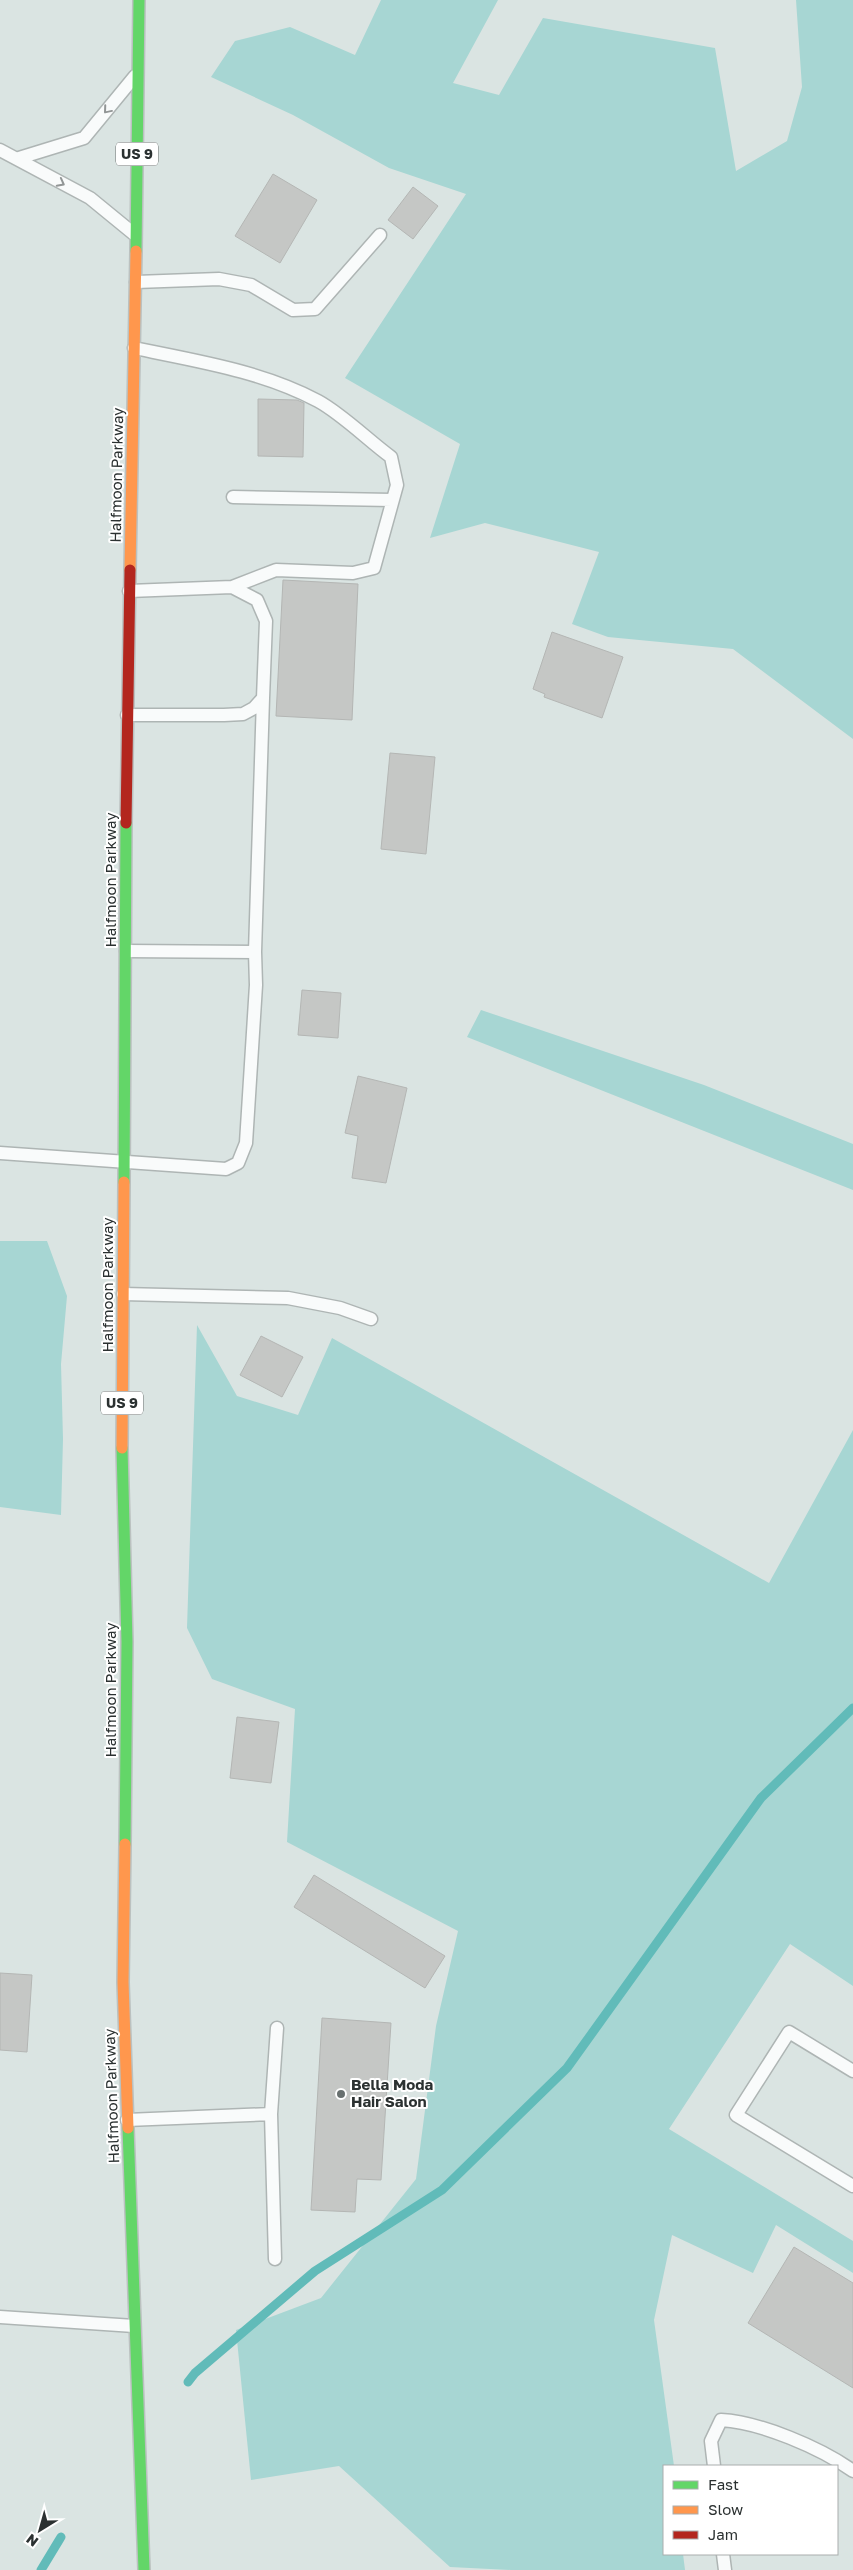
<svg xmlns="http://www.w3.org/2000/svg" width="853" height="2570" font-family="'Golos Text',sans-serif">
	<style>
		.green { fill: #a7d6d3 }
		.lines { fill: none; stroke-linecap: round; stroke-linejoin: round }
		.stream { stroke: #61bbb9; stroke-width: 9 }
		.building { fill: #c5c7c5; stroke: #b4b6b4 }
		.lane-casing { stroke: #aeb5b4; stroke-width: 15 }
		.fast-casing { stroke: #bbc1c0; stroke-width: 14 }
		.slow-casing { stroke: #bbc1c0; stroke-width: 14 }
		.jam-casing { stroke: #bbc1c0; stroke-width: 14 }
		.lane { stroke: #f9fbfb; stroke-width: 12 }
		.fast { stroke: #63d668; stroke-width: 11 }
		.slow { stroke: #ff974d; stroke-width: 11 }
		.jam { stroke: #b3261e; stroke-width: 11 }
		.oneway { stroke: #929696 }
		.poi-dot { fill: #68706f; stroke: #fff; stroke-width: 2 }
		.labels { text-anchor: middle; stroke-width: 4; stroke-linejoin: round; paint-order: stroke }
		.shield { fill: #fff; stroke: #6b6f6f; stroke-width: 1 }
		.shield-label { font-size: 14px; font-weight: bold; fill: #2b3131 }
		.street-label { font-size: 15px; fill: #2b3131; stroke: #fff }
		.poi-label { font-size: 15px; font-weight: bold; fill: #2b3131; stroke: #fff; text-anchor: start }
	</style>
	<rect width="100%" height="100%" fill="#dae4e2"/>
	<path class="green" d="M381,0H498L453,83L499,95L543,18L715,48L736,171L787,141L802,87L796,0H853V739L733,649L608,637L572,624L599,552L485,523L430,538L460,444L345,378L466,194L389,168L293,115L211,77L235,41L290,27L355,55Z
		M481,1010L704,1085L853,1144V1190L467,1037Z
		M0,1241H47L67,1296L61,1364L63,1439L61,1515L0,1507Z
		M197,1325L237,1396L298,1415L332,1338L769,1583L853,1430V1986L790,1944L669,2129L853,2241V2273L776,2225L753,2273L672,2235L654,2320L674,2466H664V2554H683L685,2570H511L450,2567L339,2466L251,2480L236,2330L321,2298L416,2179L436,2026L458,1931L287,1842L295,1709L212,1679L187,1628Z"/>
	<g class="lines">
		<path class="stream" d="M188,2382L195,2373L315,2271L442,2190L567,2068L761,1798L853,1708
			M41,2570L61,2537"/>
	</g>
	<path class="building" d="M273,174L317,200L280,263L235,236Z
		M413,187L438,206L413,239L388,220Z
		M258,399L297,400L304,403L303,457L258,456Z
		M283,580L358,584L352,720L276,716Z
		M552,632L623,657L602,718L544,697L545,694L533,689Z
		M390,753L435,757L426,854L381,849Z
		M302,990L341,993L338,1038L298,1035Z
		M358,1076L407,1088L386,1183L352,1178L358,1136L345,1133Z
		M261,1336L303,1357L282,1397L240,1375Z
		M237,1717L279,1722L271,1783L230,1778Z
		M314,1875L445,1956L425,1988L294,1907Z
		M0,1973L32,1975L27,2052L0,2050Z
		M322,2018L391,2023L381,2180L357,2179L355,2212L311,2210Z
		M794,2247L853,2283V2388L748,2323Z"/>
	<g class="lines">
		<g class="lane-casing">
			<path id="lane" d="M0,150L90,198L134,234
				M19,158L84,138L135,76
				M136,282L219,279L251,285L293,310L315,309L380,235
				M134,348C196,361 262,371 318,401C342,414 369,441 391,457L397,485L374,568L353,573L276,570L232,587
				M233,497L392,500
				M127,715H224L243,714L254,708L263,698L266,621L257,600L232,587L129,591
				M126,951L255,952L263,698
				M0,1153L226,1169L238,1163L246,1143L256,985L255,952
				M123,1294L288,1298L340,1308L371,1319
				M853,2071L789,2032L736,2115L853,2186
				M271,2114L277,2028
				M127,2120L271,2114L275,2259
				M0,2317L134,2326
				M714,2466L711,2441L721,2420C760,2422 821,2448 853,2471
				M723,2554L725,2570"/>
		</g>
		<g class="fast-casing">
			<path id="fast" d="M136,251L139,0
				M124,1182L126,823
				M122,1448L127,1642L125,1844
				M128,2128L144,2570"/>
		</g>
		<g class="slow-casing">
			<path id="slow" d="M130,570L136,251
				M122,1448L124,1182
				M125,1844L123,1982L128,2128"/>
		</g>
		<g class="jam-casing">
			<path id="jam" d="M126,823L130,570"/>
		</g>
		<use href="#lane" class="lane"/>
		<use href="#fast" class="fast"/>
		<use href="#slow" class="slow"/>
		<use href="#jam" class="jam"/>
	</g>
	<defs><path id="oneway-chevron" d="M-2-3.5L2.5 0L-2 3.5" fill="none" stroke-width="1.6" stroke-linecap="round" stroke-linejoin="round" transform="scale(1.25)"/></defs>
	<g class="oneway">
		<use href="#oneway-chevron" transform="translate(107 110) rotate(130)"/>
		<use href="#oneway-chevron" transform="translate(61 183) rotate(28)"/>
	</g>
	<circle class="poi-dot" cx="341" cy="2094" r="5"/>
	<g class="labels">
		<g class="shield">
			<rect x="116" y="142.5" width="42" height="23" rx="4"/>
			<rect x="101" y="1391.5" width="42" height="23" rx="4"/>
		</g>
		<g class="shield-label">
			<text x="137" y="159">US 9</text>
			<text x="122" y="1408">US 9</text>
		</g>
		<g class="street-label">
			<text transform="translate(117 475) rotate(-89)" y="5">Halfmoon Parkway</text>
			<text transform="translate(111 880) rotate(-90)" y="5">Halfmoon Parkway</text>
			<text transform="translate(108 1285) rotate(-90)" y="5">Halfmoon Parkway</text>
			<text transform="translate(111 1690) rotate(-90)" y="5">Halfmoon Parkway</text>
			<text transform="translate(112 2096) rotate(-92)" y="5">Halfmoon Parkway</text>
		</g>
		<g class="poi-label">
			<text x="351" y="2090">Bella Moda<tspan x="351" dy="17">Hair Salon</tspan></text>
		</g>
	</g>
	<rect x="663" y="2465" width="175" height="90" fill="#ffffff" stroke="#aaadad"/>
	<rect x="673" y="2481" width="25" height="8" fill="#63d668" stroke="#aaadad"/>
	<text x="708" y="2490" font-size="15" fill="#2b3131">Fast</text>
	<rect x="673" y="2506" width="25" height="8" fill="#ff974d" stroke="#aaadad"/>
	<text x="708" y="2515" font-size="15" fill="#2b3131">Slow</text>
	<rect x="673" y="2531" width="25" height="8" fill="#b3261e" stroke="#aaadad"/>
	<text x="708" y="2540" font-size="15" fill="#2b3131">Jam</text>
	<g transform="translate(40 2530) rotate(217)" stroke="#ffffff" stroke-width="4" paint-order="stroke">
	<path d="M0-4L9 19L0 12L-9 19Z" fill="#2b3131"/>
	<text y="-8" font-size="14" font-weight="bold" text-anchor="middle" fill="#2b3131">N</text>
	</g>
</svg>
